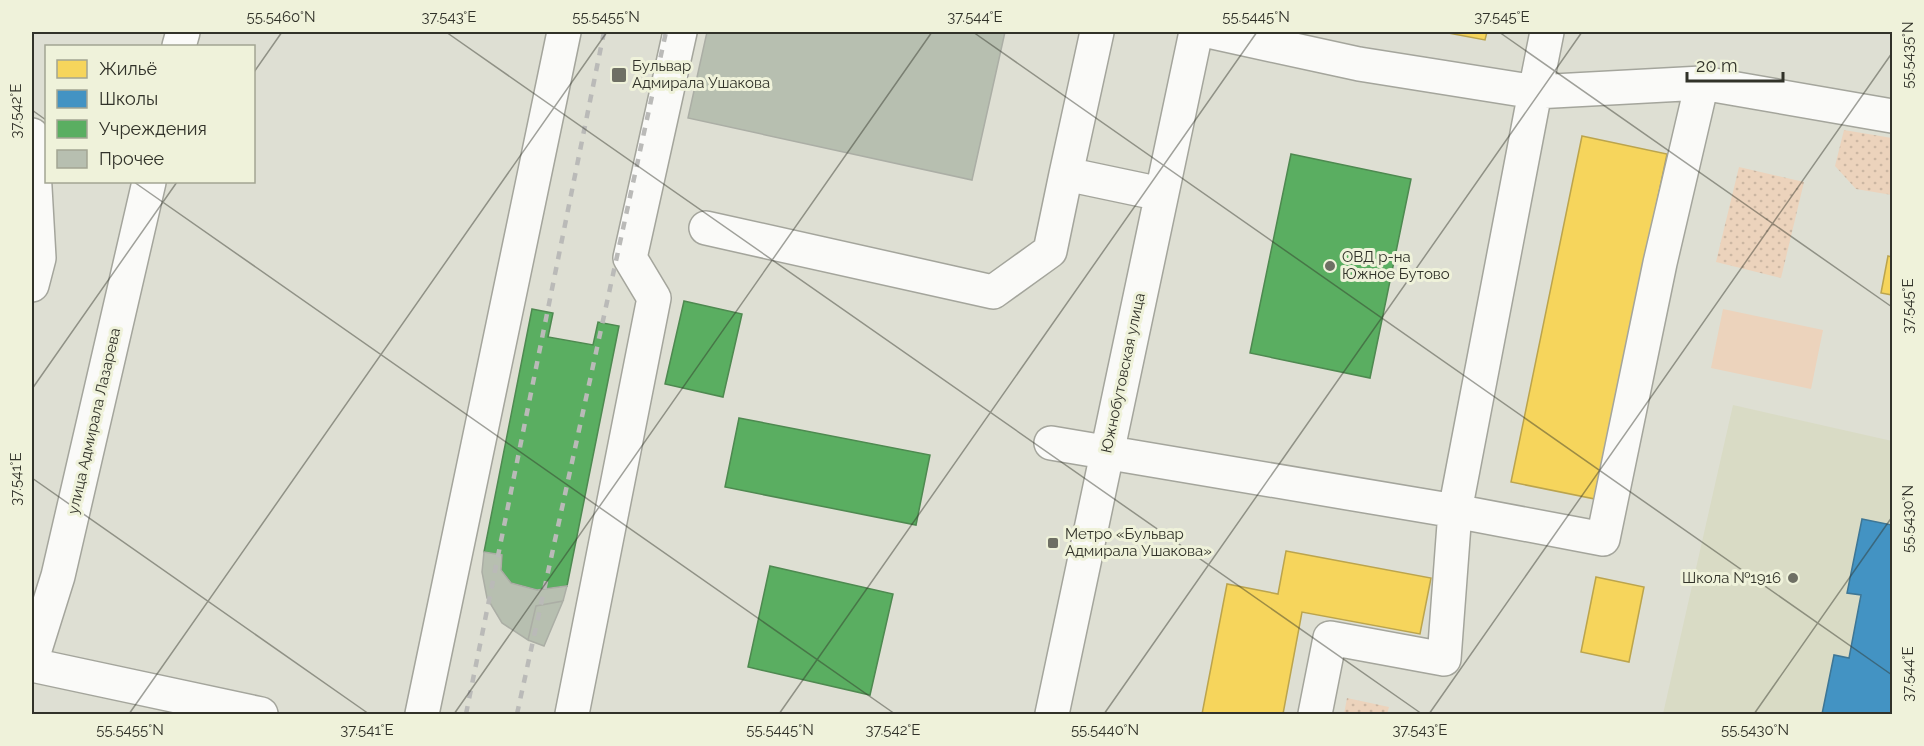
<svg xmlns="http://www.w3.org/2000/svg" width="1924" height="746" font-family="Raleway,sans-serif">
	<style>
		.built { fill: #d9dbc5 }
		.green { fill: url(#green-dots) }
		.pitch { fill: #ecd3bc }
		.homes { fill: #f6d55c; stroke: #bba44d; stroke-width: 1.5 }
		.schools { fill: #4393c3; stroke: #3e7695; stroke-width: 1.5 }
		.public { fill: #5aae61; stroke: #4e8950; stroke-width: 1.5 }
		.building { fill: #b7bfb0; stroke: #abaea5; stroke-width: 1.5 }
		.lines { fill: none; stroke-linecap: round; stroke-linejoin: round }
		.minor-casing { stroke: #a4a59c; stroke-width: 36 }
		.minor { stroke: #fafaf8; stroke-width: 33 }
		.rail { stroke: #babab8; stroke-width: 4.5; stroke-dasharray: 8 8; stroke-linecap: butt }
		.ticks { fill: none; stroke: #313229; stroke-width: 1.5; stroke-opacity: 0.45 }
		.poi-dot { fill: #6e6f64; stroke: #eff2da; stroke-width: 2 }
		.labels { text-anchor: middle; stroke-width: 6; stroke-linejoin: round; paint-order: stroke }
		.poi-label { font-size: 15px; fill: #313229; stroke: #eff2da; text-anchor: start }
		.street-label { font-size: 15px; fill: #313229; stroke: #eff2da }
		.neatline { fill: none; stroke: #313229; stroke-width: 2 }
		.ticks-label { font-size: 15px; text-anchor: middle; fill: #313229 }
	</style>
	<defs>
		<pattern id="green-dots" width="8" height="8" patternUnits="userSpaceOnUse" patternTransform="scale(1.5)"><rect width="8" height="8" fill="#ecd3bc"/><path d="M2 2h.1M6 6h.1" fill="none" stroke="#cbb6a2" stroke-width="1.8" stroke-linecap="round"/></pattern>
	</defs>
	<rect width="100%" height="100%" fill="#dedfd3"/>
	<path class="built" d="M1733,405L1892,441V714H1663Z"/>
	<path class="green" d="M1844,130L1892,138V195L1856,189L1835,166Z
		M1739,167L1804,182L1781,278L1716,262Z
		M1347,698L1389,707L1387,714H1344Z"/>
	<path class="pitch" d="M1723,309L1823,330L1811,389L1711,368Z"/>
	<path class="homes" d="M1443,32H1487L1485,40Z
		M1582,136L1667,154L1595,499L1511,482Z
		M1888,256L1892,257V295L1881,293Z
		M1286,551L1431,578L1420,634L1302,612L1283,714H1202L1227,584L1278,594Z
		M1596,577L1644,587L1629,662L1581,652Z"/>
	<path class="schools" d="M1862,519L1892,525V714H1822L1834,655L1849,658L1861,595L1847,593Z"/>
	<path class="public" d="M1291,154L1411,179L1370,378L1250,353Z
		M684,301L742,314L723,397L665,384Z
		M532,309L553,313L548,337L593,345L598,322L619,326L567,586L537,590L511,583L501,570L502,555L484,552Z
		M739,418L930,455L916,525L725,487Z
		M770,566L893,594L870,695L748,667Z"/>
	<path class="building" d="M707,32H1005L972,180L688,118Z
		M484,552L502,555L501,570L511,583L537,590L567,586L563,601L536,606L528,640L502,623L487,598L482,572Z
		M563,601L544,646L528,640L536,606Z"/>
	<g class="lines">
		<g class="minor-casing">
			<path id="minor" d="M1212,32L1359,64L1535,92L1547,32
				M179,46L183,32
				M1702,83L1892,116
				M32,135L39,258L32,285
				M1066,174L1097,32
				M706,228L993,292L1050,251L1066,174L1161,194
				M1051,443L1455,511L1603,539L1660,263L1702,83L1535,92L1455,511L1444,659L1330,638L1315,714
				M32,659L58,576L149,182
				M32,665L261,714
				M422,714L564,32
				M572,714L654,298L630,258L680,32
				M1052,714L1196,32"/>
		</g>
		<use href="#minor" class="minor"/>
		<path class="rail" d="M466,714L604,32
			M517,714L666,32"/>
	</g>
	<path class="ticks" d="M446,32L1422,714M973,32L1892,675M1499,32L1892,307M254,72L282,32M32,110L46,120M134,182L895,714M32,389L177,182M32,478L369,714M129,714L607,32M454,714L932,32M779,714L1257,32M1104,714L1582,32M1429,714L1892,53M1754,714L1892,517"/>
	<g class="poi-dot">
		<rect x="611" y="67" width="16" height="16" rx="3"/>
		<circle cx="1330" cy="266" r="6"/>
		<rect x="1047" y="537" width="12" height="12" rx="3"/>
		<circle cx="1793" cy="578" r="6"/>
	</g>
	<g class="labels">
		<g class="poi-label">
			<text x="632" y="71">Бульвар<tspan x="632" dy="17">Адмирала Ушакова</tspan></text>
			<text x="1342" y="262">ОВД р-на<tspan x="1342" dy="17">Южное Бутово</tspan></text>
			<text x="1065" y="539">Метро «Бульвар<tspan x="1065" dy="17">Адмирала Ушакова»</tspan></text>
			<text x="1781" y="583" text-anchor="end">Школа №1916</text>
		</g>
		<g class="street-label">
			<text transform="translate(1123 373) rotate(-78)" y="5">Южнобутовская улица</text>
			<text transform="translate(94 421) rotate(-77)" y="5">улица Адмирала Лазарева</text>
		</g>
	</g>
	<rect width="1924" height="746" fill="none" stroke="#eff2da" stroke-width="66"/>
	<rect x="45" y="45" width="210" height="138" fill="#eff2da" stroke="#a3a593" stroke-width="1.5"/>
	<rect x="57" y="60" width="30" height="18" fill="#f6d55c" stroke="#a3a593" stroke-width="1.5"/>
	<text x="99" y="75" font-size="18" fill="#313229">Жильё</text>
	<rect x="57" y="90" width="30" height="18" fill="#4393c3" stroke="#a3a593" stroke-width="1.5"/>
	<text x="99" y="105" font-size="18" fill="#313229">Школы</text>
	<rect x="57" y="120" width="30" height="18" fill="#5aae61" stroke="#a3a593" stroke-width="1.5"/>
	<text x="99" y="135" font-size="18" fill="#313229">Учреждения</text>
	<rect x="57" y="150" width="30" height="18" fill="#b7bfb0" stroke="#a3a593" stroke-width="1.5"/>
	<text x="99" y="165" font-size="18" fill="#313229">Прочее</text>
	<path d="M1687 72v9h96v-9" fill="none" stroke="#313229" stroke-width="3"/>
	<text x="1696" y="72" font-size="18" fill="#313229" stroke="#eff2da" stroke-width="4.5" paint-order="stroke">20 m</text>
	<rect x="33" y="33" width="1858" height="680" class="neatline"/>
	<g class="ticks-label">
		<text x="281" y="22">55.5460°N</text>
		<text x="449" y="22">37.543°E</text>
		<text x="606" y="22">55.5455°N</text>
		<text x="975" y="22">37.544°E</text>
		<text x="1256" y="22">55.5445°N</text>
		<text x="1502" y="22">37.545°E</text>
		<text transform="translate(1908 55) rotate(-90)" y="5">55.5435°N</text>
		<text transform="translate(16 111) rotate(-90)" y="5">37.542°E</text>
		<text transform="translate(1908 306) rotate(-90)" y="5">37.545°E</text>
		<text transform="translate(16 479) rotate(-90)" y="5">37.541°E</text>
		<text transform="translate(1908 519) rotate(-90)" y="5">55.5430°N</text>
		<text transform="translate(1908 674) rotate(-90)" y="5">37.544°E</text>
		<text x="130" y="735">55.5455°N</text>
		<text x="367" y="735">37.541°E</text>
		<text x="780" y="735">55.5445°N</text>
		<text x="893" y="735">37.542°E</text>
		<text x="1105" y="735">55.5440°N</text>
		<text x="1420" y="735">37.543°E</text>
		<text x="1755" y="735">55.5430°N</text>
	</g>
</svg>
